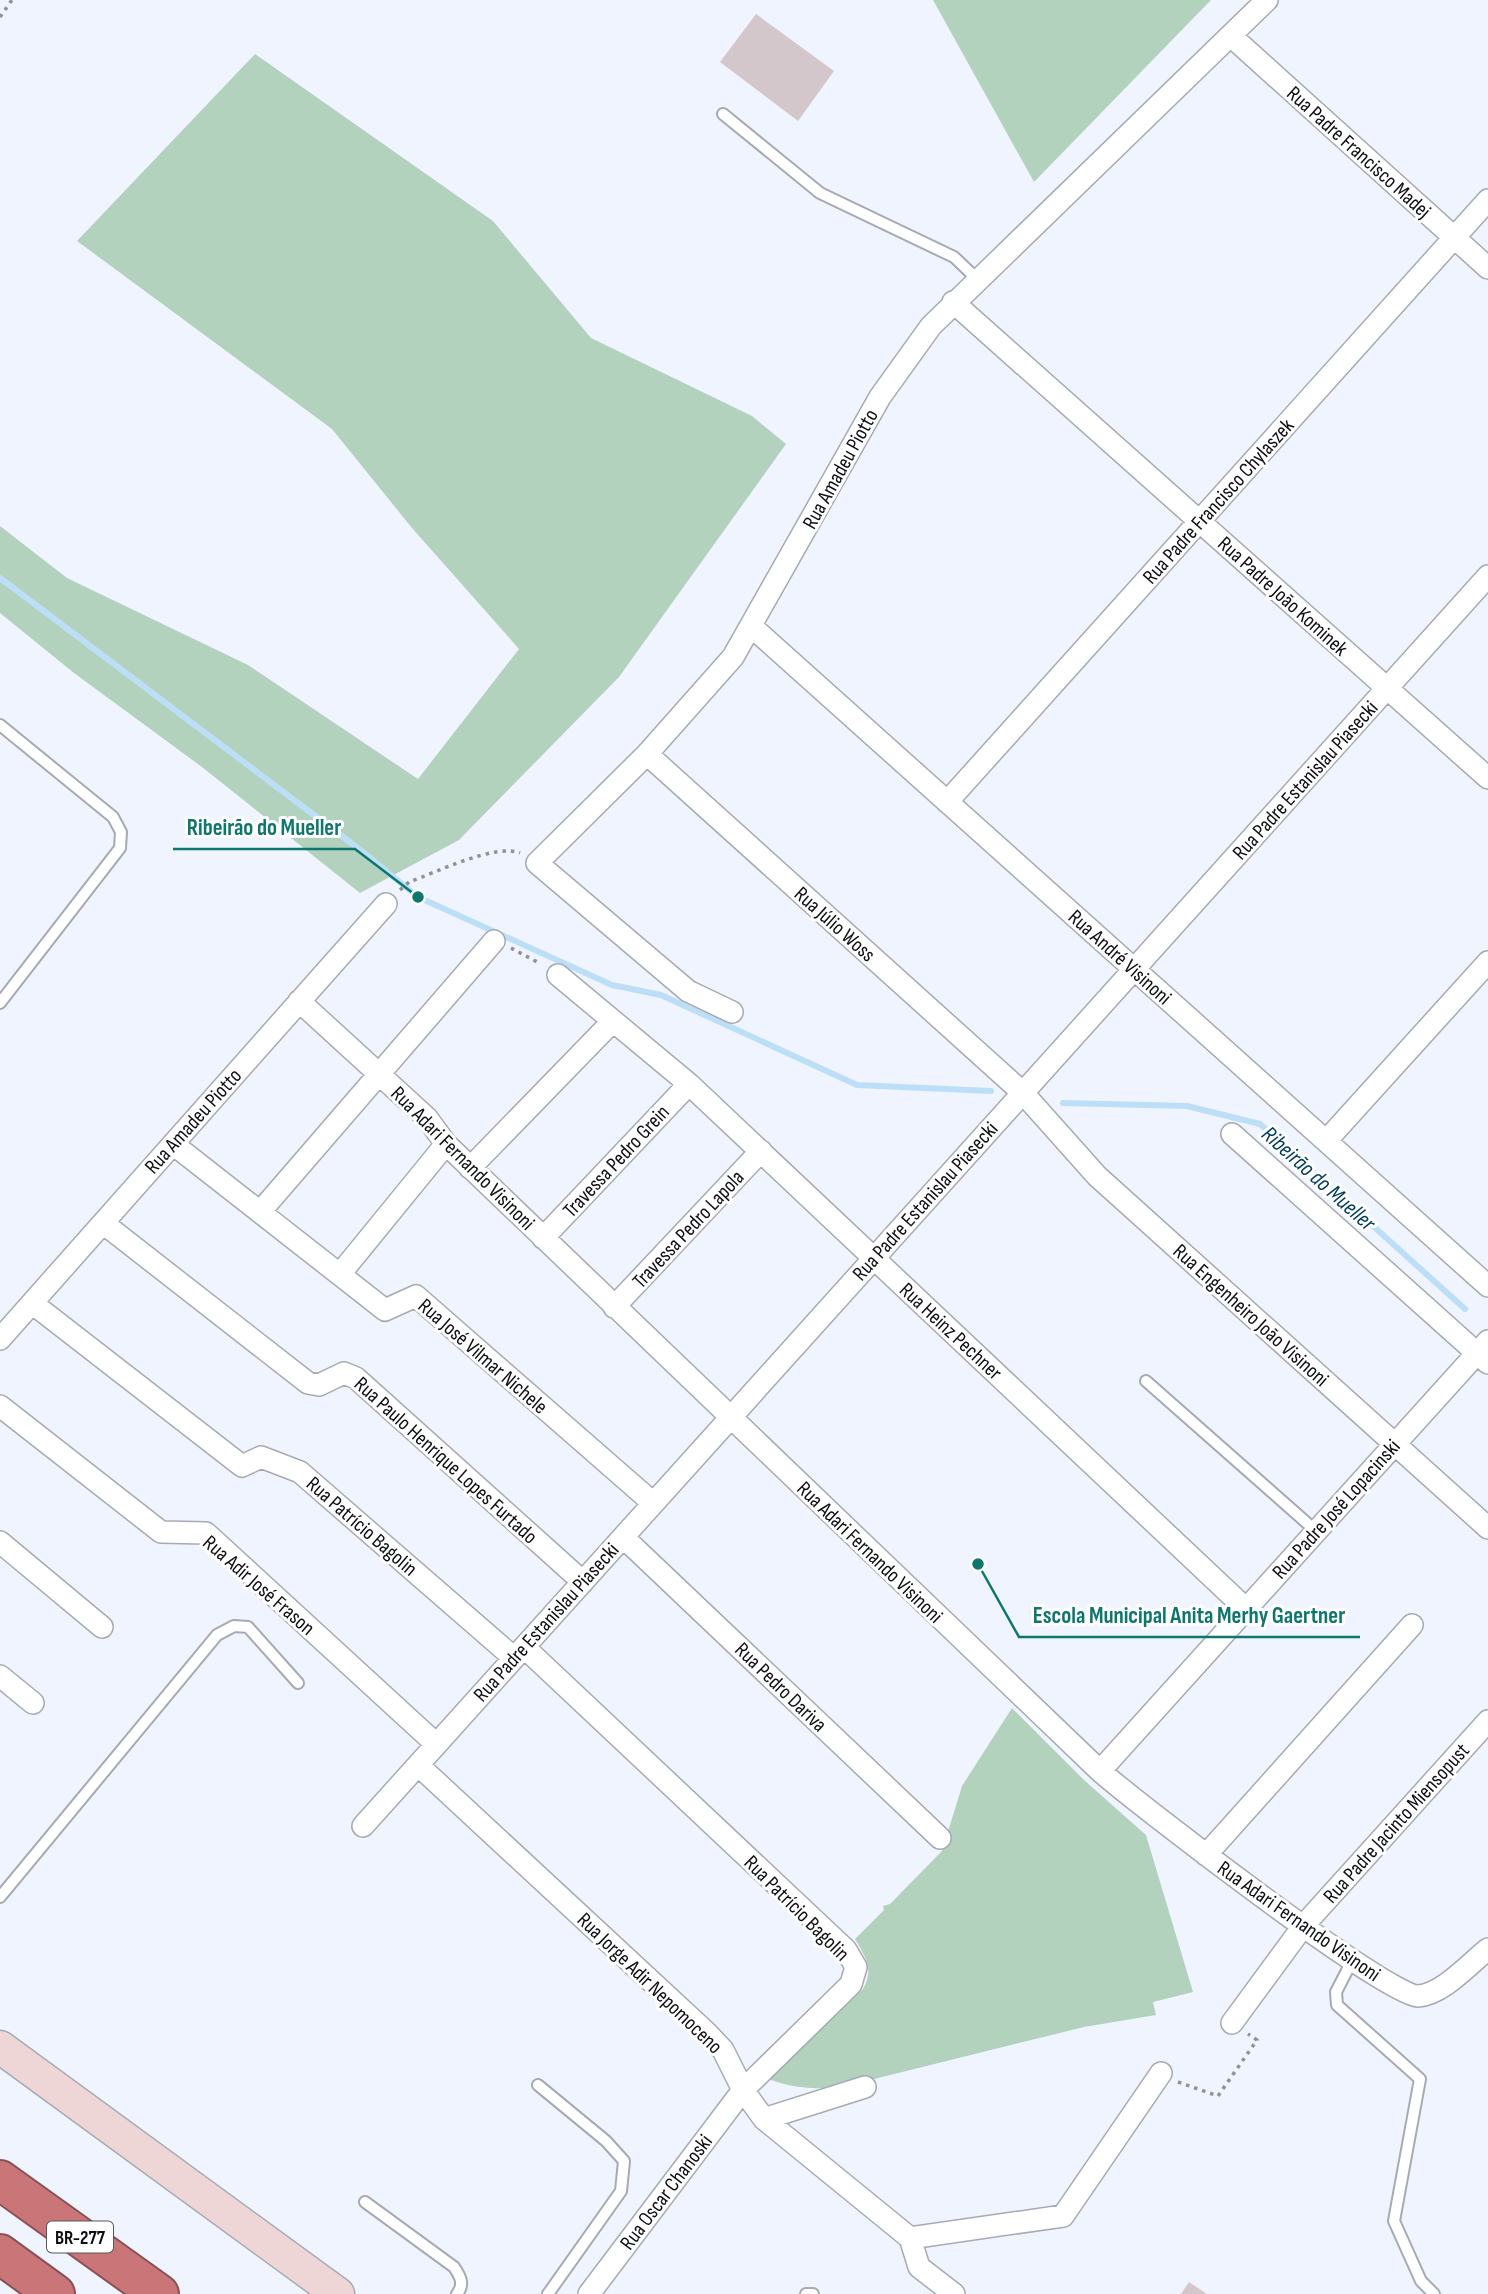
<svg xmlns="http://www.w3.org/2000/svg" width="1488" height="2294" font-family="'Sofia Sans Condensed',sans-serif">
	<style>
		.green { fill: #b3d2be }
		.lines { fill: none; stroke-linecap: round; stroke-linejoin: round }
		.stream { stroke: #bcdff7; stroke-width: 6 }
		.building { fill: #d3c7cb }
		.lane-casing { stroke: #a6aab3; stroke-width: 14 }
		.street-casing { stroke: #a6aab3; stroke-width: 24 }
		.secondary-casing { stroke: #a6aab3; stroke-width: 35 }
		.highway-casing { stroke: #885154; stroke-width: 42 }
		.path { stroke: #8f9299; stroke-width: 3.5; stroke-dasharray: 3.5 5; stroke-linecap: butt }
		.lane { stroke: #fff; stroke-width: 10 }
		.street { stroke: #fff; stroke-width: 21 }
		.secondary { stroke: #efd6d6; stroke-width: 32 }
		.highway { stroke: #ca7577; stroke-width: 38 }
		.labels { text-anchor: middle; stroke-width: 6; stroke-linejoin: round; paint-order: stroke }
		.shield { fill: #fff; stroke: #56575a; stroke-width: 2 }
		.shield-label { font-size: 19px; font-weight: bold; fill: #0e0f13 }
		.street-label { font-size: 21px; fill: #0e0f13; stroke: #fff }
		.water-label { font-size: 23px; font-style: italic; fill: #003d5e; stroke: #fff }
		.leader { fill: none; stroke: #0f766e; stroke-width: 2.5 }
		.callout-dot { fill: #0f766e; stroke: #fff; stroke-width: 2.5 }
		.callout-label { font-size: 23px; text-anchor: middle; font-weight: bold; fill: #0f766e; stroke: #fff; stroke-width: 6; stroke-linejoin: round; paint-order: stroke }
	</style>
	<rect width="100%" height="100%" fill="#f0f4fe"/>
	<path class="green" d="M933,0H1211L1034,182Z
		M255,54L493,221L591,338L752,416L786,444L619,677L459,840L360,893L202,767L74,673L0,613V526L67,578L248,665L418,779L519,649L412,528L332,429L77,241Z
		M1012,1708L1084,1780L1146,1835L1193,1992L1153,2002L1156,2015L1084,2027L846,2086C816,2090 794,2089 766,2078L863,1989C874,1969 866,1958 855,1939L884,1910L883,1906L890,1904L942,1851L962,1786Z"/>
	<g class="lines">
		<path class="stream" d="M0,578L363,852L418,897L612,985L661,995L857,1085L991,1091
			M1063,1103L1187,1106L1260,1124L1465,1309"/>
	</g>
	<path class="building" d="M756,14L834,71L798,121L720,62Z
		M1189,2282L1207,2294H1181Z"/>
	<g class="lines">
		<g class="lane-casing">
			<path id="lane" d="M723,114L820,193L954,257L976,278
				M0,725L113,817L121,832L120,848L0,1003
				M1146,1381L1316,1531
				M0,1897L217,1635L234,1626L248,1627L298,1683
				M1353,1959L1336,1992L1337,2005L1420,2079L1394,2221L1421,2281L1434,2294
				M538,2085L606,2141L624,2161L621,2191L548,2294
				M365,2202L454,2267C460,2276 465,2284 457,2294
				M806,2294H813"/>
		</g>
		<g class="street-casing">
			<path id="street" d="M1231,36L1488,268
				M953,302L1488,778
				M752,627L1488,1286
				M647,754L1023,1093L1097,1176L1488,1528
				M947,802L1488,200
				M558,975L689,1084L1246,1609
				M299,1001L427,1118L446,1144L1100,1771C1136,1803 1388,1997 1418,1996C1443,1994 1469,1964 1488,1949
				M732,1012L688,991L537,863L647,754L733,657L880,397L931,326L1267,0
				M1232,1134L1488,1363
				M1326,1141L1488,962
				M173,1144L385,1310L416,1296L653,1503
				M470,1168L613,1021
				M260,1212L494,941
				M103,1223L308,1383L319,1385L344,1373L356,1378L583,1582
				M543,1238L689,1084
				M340,1274L446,1144
				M32,1303L242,1466L261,1457L300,1472L514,1658
				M614,1307L761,1151
				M0,1339L386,904
				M0,1406L161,1532L206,1533L436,1744
				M623,1537L940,1838
				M0,1542L102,1627
				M524,1647L846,1950L856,1967L851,1984L844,1991L743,2090L589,2294
				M0,1676L33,1703
				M418,1765L707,2033L723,2050L743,2090L764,2119L910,2238L1063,2216L1161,2073
				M1100,1771L1488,1341
				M363,1826L1488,576
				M1206,1855L1412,1625
				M1232,2023L1304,1925L1488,1721
				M764,2119L865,2087
				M910,2238L919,2267L954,2294"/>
		</g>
		<g class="secondary-casing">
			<path id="secondary" d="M0,2047L338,2294"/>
		</g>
		<g class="highway-casing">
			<path id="highway" d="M0,2180L159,2294
				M0,2254L55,2294"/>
		</g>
		<path class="path" d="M0,17L12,0
			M400,890L409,882C435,873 495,843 520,853
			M511,948L541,964
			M1178,2082L1218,2096L1257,2040L1248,2034"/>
		<use href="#lane" class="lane"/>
		<use href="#street" class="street"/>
		<use href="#secondary" class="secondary"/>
		<use href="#highway" class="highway"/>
	</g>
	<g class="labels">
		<rect class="shield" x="47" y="2221.5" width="66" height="31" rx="5"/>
		<g class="shield-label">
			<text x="80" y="2244">BR-277</text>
		</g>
		<g class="street-label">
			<text transform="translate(1359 152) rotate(42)" y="7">Rua Padre Francisco Madej</text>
			<text transform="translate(840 469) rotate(-61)" y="7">Rua Amadeu Piotto</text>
			<text transform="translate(1218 501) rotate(-48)" y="7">Rua Padre Francisco Chylaszek</text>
			<text transform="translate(1283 596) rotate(42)" y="7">Rua Padre João Kominek</text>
			<text transform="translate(1305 780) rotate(-48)" y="7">Rua Padre Estanislau Piasecki</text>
			<text transform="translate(835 924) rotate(42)" y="7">Rua Júlio Woss</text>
			<text transform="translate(1120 957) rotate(42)" y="7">Rua André Visinoni</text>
			<text transform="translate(193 1121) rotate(-48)" y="7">Rua Amadeu Piotto</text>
			<text transform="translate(463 1158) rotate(45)" y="7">Rua Adari Fernando Visinoni</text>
			<text transform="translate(616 1161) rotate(-47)" y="7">Travessa Pedro Grein</text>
			<text transform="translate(925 1201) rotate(-48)" y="7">Rua Padre Estanislau Piasecki</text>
			<text transform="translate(688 1229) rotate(-47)" y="7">Travessa Pedro Lapola</text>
			<text transform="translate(1251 1315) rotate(42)" y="7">Rua Engenheiro João Visinoni</text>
			<text transform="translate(951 1331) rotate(43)" y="7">Rua Heinz Pechner</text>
			<text transform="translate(483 1356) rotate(41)" y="7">Rua José Vilmar Nichele</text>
			<text transform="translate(446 1460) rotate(42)" y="7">Rua Paulo Henrique Lopes Furtado</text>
			<text transform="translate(1336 1509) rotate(-48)" y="7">Rua Padre José Lopacinski</text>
			<text transform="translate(362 1526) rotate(41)" y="7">Rua Patrício Bagolin</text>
			<text transform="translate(870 1552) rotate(44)" y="7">Rua Adari Fernando Visinoni</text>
			<text transform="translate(259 1585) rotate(41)" y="7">Rua Adir José Frason</text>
			<text transform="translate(546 1622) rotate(-48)" y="7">Rua Padre Estanislau Piasecki</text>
			<text transform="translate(781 1687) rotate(44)" y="7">Rua Pedro Dariva</text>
			<text transform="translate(1396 1823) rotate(-48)" y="7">Rua Padre Jacinto Miensopust</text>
			<text transform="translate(797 1908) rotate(45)" y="7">Rua Patrício Bagolin</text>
			<text transform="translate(1299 1921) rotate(35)" y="7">Rua Adari Fernando Visinoni</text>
			<text transform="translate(650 1983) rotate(44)" y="7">Rua Jorge Adir Nepomoceno</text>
			<text transform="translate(666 2192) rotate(-53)" y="7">Rua Oscar Chanoski</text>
		</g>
		<g class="water-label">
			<text transform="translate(1319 1178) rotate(42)" y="8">Ribeirão do Mueller</text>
		</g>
	</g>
	<path class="leader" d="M418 897L355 849H173M978 1564L1019 1637H1360"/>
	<g class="callout-dot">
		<circle cx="418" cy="897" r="7"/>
		<circle cx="978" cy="1564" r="7"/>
	</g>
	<g class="callout-label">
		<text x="264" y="835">Ribeirão do Mueller</text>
		<text x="1189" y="1623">Escola Municipal Anita Merhy Gaertner</text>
	</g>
</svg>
